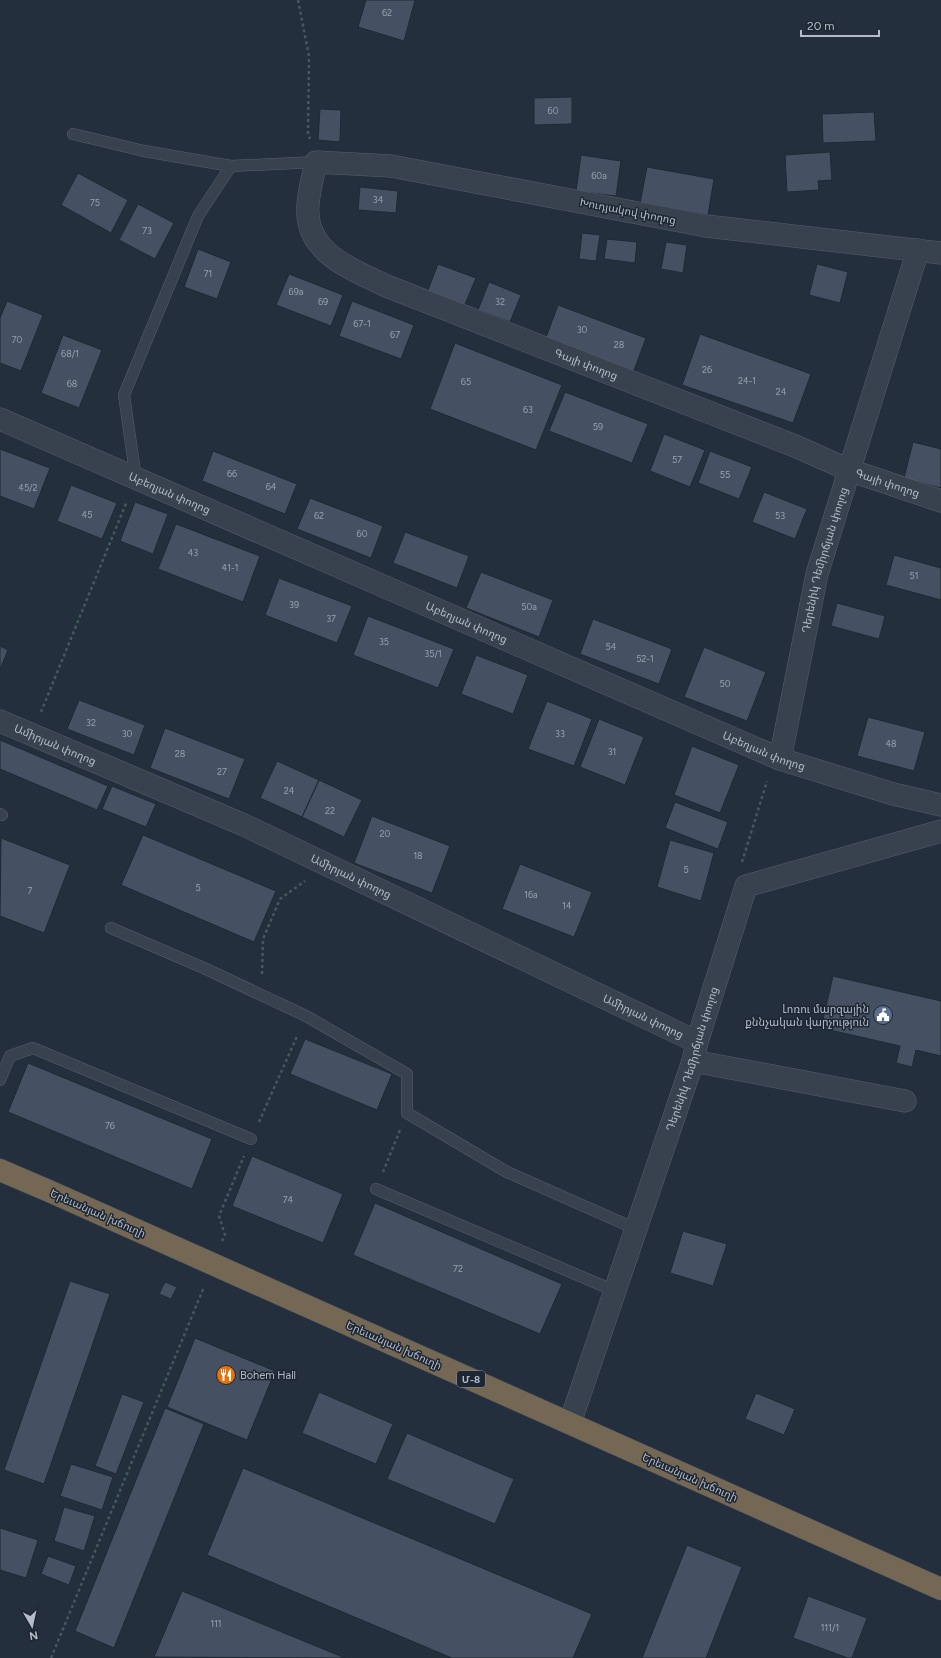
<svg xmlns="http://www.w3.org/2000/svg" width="941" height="1658" font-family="Figtree,'Noto Sans Armenian',sans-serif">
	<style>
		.building { fill: #455162; stroke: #1f2835 }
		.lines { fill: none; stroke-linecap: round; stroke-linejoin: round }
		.lane-casing { stroke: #565f6c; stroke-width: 12 }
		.street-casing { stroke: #565f6c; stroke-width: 23 }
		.highway-casing { stroke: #434c59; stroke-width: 23 }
		.path { stroke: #44595c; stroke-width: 2.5; stroke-dasharray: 3 3; stroke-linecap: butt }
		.lane { stroke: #38414e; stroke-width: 11 }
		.street { stroke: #38414e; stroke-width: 22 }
		.highway { stroke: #746855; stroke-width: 22 }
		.labels { text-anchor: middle; stroke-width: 3; stroke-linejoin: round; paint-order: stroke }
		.number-label { font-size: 9px; fill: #98a1af }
		.shield { fill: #1d2633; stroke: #878f9c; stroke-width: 1 }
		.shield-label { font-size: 10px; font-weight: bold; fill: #b4bcc9 }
		.street-label { font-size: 11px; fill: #b4bcc9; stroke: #1d2633 }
		.poi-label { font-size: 11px; fill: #b4bcc9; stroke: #1d2633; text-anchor: end }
	</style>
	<rect width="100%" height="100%" fill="#242f3e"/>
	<path class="building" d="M366,0H415L404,41L358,27Z
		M572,97V124L534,125V98Z
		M320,109L341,110L340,142L318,140Z
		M874,112L876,141L823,143L822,114Z
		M830,152L832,180L818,181L819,190L787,192L785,155Z
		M581,155L621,161L616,196L576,191Z
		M647,167L714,179L708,215L640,203Z
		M78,173L128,200L111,233L61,205Z
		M360,187L398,191L396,213L358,210Z
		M138,204L174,223L155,259L119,240Z
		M582,233L600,235L596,261L579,259Z
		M607,239L637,242L635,263L604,259Z
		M666,242L687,245L683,273L661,269Z
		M198,249L231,262L217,299L184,287Z
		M438,264L476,278L463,309L426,295Z
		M817,264L848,272L840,303L809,295Z
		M289,274L343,295L331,326L276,305Z
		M489,282L521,295L510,322L478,310Z
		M7,301L43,315L21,371L0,363V318Z
		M352,301L414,325L401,359L339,336Z
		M558,305L646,338L633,373L545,340Z
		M700,334L811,374L793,423L682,385Z
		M63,335L102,350L79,408L41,393Z
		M455,343L562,385L536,450L430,409Z
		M565,392L648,424L632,463L549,431Z
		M664,434L705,450L690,487L650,471Z
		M913,442L941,449V488L904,478Z
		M0,449L50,468L34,509L0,496Z
		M213,451L297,484L285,514L202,481Z
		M710,451L752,467L739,499L698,483Z
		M71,485L117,503L102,539L57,521Z
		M764,492L807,509L795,539L752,522Z
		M310,498L383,526L371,558L297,529Z
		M135,502L168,514L153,554L120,541Z
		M176,524L260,556L243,602L158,569Z
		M405,532L469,556L457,588L393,563Z
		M894,555L941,568V600L886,585Z
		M481,572L553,600L539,637L466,608Z
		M279,578L352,606L337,643L265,615Z
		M837,603L885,616L879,639L831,626Z
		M368,616L454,649L438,688L353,655Z
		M593,619L672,649L659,684L580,654Z
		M0,646L8,650L0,670Z
		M704,647L766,672L747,721L684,697Z
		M476,655L528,675L513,714L461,694Z
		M79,700L145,725L134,755L67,729Z
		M547,701L592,719L574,766L528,749Z
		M868,717L925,732L914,771L857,756Z
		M599,719L644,737L625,785L580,767Z
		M165,728L245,759L229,799L150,768Z
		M0,740L108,786L97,810L0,769Z
		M692,746L739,765L720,813L674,795Z
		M277,761L319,780L302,817L260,798Z
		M319,780L362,800L344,837L302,817Z
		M112,786L156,804L146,827L102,809Z
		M675,802L728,822L718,849L665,828Z
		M372,816L450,846L432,893L354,863Z
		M143,835L276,891L254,942L121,885Z
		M1,838L70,865L44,933L0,916Z
		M670,840L714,853L701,901L657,887Z
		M520,864L592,892L574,937L502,909Z
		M833,976L941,1001V1056L916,1050L912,1067L896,1063L900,1046L821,1028Z
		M305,1039L392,1074L377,1110L290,1074Z
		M28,1063L212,1139L192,1189L8,1112Z
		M252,1156L343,1194L323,1243L232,1206Z
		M375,1203L562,1284L540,1334L353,1255Z
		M683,1231L727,1244L713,1286L670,1273Z
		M70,1281L110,1294L44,1484L4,1470Z
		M165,1282L177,1287L171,1299L159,1294Z
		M195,1338L275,1371L247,1440L167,1407Z
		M319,1392L393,1424L376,1464L302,1433Z
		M756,1393L795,1409L784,1435L745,1419Z
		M122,1394L144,1402L116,1474L95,1466Z
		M165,1408L204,1424L114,1648L75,1631Z
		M407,1433L514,1479L495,1524L387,1479Z
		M71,1464L113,1477L102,1510L60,1496Z
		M243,1468L592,1614L573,1658H452L207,1555Z
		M64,1507L95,1516L84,1551L54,1541Z
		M0,1528L38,1540L26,1578L0,1570Z
		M687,1545L742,1567L706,1658H642Z
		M48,1556L76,1566L69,1585L41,1574Z
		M182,1591L345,1658L154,1657Z
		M808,1596L867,1618L852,1658H848L793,1638Z"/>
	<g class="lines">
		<g class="lane-casing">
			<path id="lane" d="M73,134L144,151L231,166
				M136,479L124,395L198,216L231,166L316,162
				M0,814L2,815
				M111,928L206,969L306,1016L407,1074V1113L507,1172L636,1229
				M0,1080L10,1056L33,1048L251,1139
				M376,1189L615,1291"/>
		</g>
		<g class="street-casing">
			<g id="street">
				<path id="s1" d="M941,253L706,226L391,166L316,162C313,176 309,190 308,205C304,252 350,268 384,285L795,446L849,470L941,501"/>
				<path id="s2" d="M0,419L780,759L893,794L941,805"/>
				<path id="s3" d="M0,721L244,825L697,1042"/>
				<path id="s4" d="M780,759L817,574L918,250"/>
				<path d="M693,1061L905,1101"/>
				<path id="s5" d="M570,1423L693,1061L697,1042L746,886L941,831"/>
			</g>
		</g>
		<g class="highway-casing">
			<path id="highway" d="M0,1170L49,1191L941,1589"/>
		</g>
		<path class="path" d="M298,0L309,56L308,134L310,139
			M41,712L127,501
			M742,862L767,781
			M262,974L263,939L280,899L305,881
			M259,1122L298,1034
			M383,1172L400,1130
			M222,1241L225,1235L219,1216L244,1156
			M51,1658L204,1287"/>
		<use href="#lane" class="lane"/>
		<use href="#street" class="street"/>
		<use href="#highway" class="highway"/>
	</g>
	<defs>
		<g id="civic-disc" transform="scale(1)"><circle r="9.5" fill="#5c6f8a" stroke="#1d2633"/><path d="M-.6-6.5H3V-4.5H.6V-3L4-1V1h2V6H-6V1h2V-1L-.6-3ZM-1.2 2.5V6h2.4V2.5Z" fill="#fff"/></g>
		<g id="restaurant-disc" transform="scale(1)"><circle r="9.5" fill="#e8710a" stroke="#1d2633"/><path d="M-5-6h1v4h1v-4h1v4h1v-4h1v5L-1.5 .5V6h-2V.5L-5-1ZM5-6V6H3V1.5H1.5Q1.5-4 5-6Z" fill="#fff"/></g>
	</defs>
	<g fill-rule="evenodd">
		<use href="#civic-disc" x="883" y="1015"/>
		<use href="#restaurant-disc" x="226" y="1375"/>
	</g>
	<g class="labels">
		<g class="number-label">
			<text x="387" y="16">62</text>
			<text x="553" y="114">60</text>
			<text x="599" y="179">60a</text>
			<text x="378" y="203">34</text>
			<text x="95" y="206">75</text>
			<text x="147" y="234">73</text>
			<text x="208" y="277">71</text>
			<text x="296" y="295">69a</text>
			<text x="323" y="305">69</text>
			<text x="500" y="305">32</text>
			<text x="362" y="327">67-1</text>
			<text x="582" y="333">30</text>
			<text x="395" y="338">67</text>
			<text x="17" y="343">70</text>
			<text x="619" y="348">28</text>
			<text x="70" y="357">68/1</text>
			<text x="707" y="373">26</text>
			<text x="747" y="384">24-1</text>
			<text x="466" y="385">65</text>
			<text x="72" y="387">68</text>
			<text x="781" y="395">24</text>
			<text x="528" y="413">63</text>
			<text x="598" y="430">59</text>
			<text x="677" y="463">57</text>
			<text x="232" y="477">66</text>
			<text x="725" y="478">55</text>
			<text x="271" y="490">64</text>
			<text x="28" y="491">45/2</text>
			<text x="87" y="518">45</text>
			<text x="319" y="519">62</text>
			<text x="780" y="519">53</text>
			<text x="362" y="537">60</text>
			<text x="193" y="556">43</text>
			<text x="230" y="571">41-1</text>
			<text x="914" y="579">51</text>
			<text x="294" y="608">39</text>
			<text x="529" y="610">50a</text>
			<text x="331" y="622">37</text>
			<text x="384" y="645">35</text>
			<text x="611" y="650">54</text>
			<text x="433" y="657">35/1</text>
			<text x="645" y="662">52-1</text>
			<text x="725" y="687">50</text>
			<text x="91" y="726">32</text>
			<text x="127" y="737">30</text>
			<text x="560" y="737">33</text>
			<text x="891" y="747">48</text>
			<text x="612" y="755">31</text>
			<text x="180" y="757">28</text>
			<text x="222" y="775">27</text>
			<text x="289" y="794">24</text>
			<text x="330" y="814">22</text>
			<text x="385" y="837">20</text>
			<text x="418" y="859">18</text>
			<text x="686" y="873">5</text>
			<text x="198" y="891">5</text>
			<text x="30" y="894">7</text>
			<text x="531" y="898">16a</text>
			<text x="567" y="909">14</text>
			<text x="110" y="1129">76</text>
			<text x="288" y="1203">74</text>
			<text x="458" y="1272">72</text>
			<text x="216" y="1627">111</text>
			<text x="830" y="1631">111/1</text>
		</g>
		<rect class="shield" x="457" y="1371" width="28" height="16" rx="3"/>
		<g class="shield-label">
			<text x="471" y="1383">Մ-8</text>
		</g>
		<g class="street-label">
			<text transform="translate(628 211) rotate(11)" y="4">Խուդյակով փողոց</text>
			<text dy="4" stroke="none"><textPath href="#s1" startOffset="1012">Գայի փողոց</textPath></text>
			<text dy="4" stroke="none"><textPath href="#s1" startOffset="1336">Գայի փողոց</textPath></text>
			<text dy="4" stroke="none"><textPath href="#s2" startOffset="185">Աբեղյան փողոց</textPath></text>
			<text dy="4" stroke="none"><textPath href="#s4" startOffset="204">Դերենիկ Դեմիրճյան փողոց</textPath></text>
			<text dy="4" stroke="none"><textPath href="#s2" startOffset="509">Աբեղյան փողոց</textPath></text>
			<text dy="4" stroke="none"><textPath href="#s3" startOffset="60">Ամիրյան փողոց</textPath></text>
			<text dy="4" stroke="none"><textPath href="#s2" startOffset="833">Աբեղյան փողոց</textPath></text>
			<text dy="4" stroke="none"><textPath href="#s3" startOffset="384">Ամիրյան փողոց</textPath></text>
			<text dy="4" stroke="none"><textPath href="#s3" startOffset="708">Ամիրյան փողոց</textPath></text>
			<text dy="4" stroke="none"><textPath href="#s5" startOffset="384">Դերենիկ Դեմիրճյան փողոց</textPath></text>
			<text transform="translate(98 1213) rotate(24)" y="4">Երեւանյան խճուղի</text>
			<text transform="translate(394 1345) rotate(24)" y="4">Երեւանյան խճուղի</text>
			<text transform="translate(690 1477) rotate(24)" y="4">Երեւանյան խճուղի</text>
		</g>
		<g class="poi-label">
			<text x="869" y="1013">Լոռու մարզային<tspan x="869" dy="13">քննչական վարչություն</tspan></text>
			<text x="240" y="1379" text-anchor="start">Bohem Hall</text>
		</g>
	</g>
	<g transform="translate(32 1626) rotate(171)" stroke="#1d2633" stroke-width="3" paint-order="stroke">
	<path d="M0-3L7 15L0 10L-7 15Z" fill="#b4bcc9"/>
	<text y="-6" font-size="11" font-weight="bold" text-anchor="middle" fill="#b4bcc9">N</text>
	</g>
	<path d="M801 30v6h78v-6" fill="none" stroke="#b4bcc9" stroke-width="2"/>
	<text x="807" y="30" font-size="12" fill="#b4bcc9" stroke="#1d2633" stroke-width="3" paint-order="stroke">20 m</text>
</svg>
